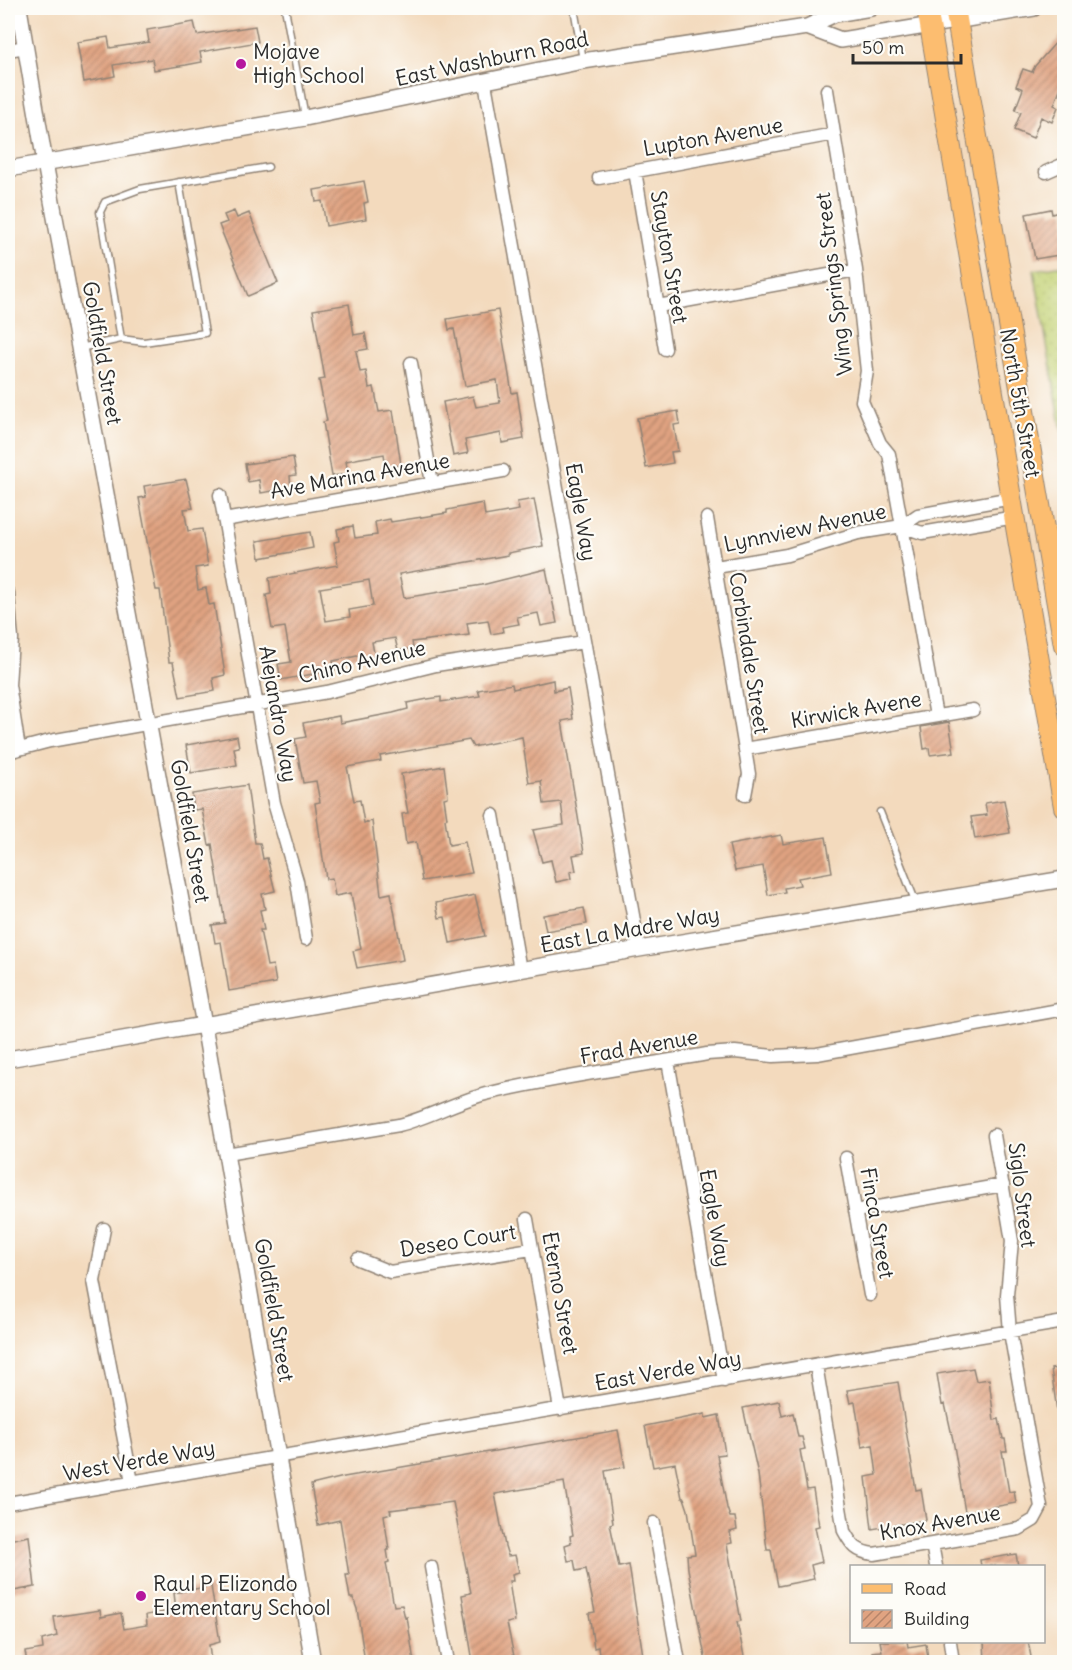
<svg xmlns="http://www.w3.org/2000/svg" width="1072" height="1670" font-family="Delius,sans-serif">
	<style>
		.grass { fill: url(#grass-dots); stroke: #777e50; stroke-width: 1.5 }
		.building { fill: url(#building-hatch); fill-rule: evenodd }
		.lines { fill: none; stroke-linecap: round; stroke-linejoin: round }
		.service-casing { stroke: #8f8274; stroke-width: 9 }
		.minor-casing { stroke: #8f8274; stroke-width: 15 }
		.tertiary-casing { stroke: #8f8274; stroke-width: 18 }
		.primary-casing { stroke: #8f8274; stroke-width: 22 }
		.service { stroke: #fff; stroke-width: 6 }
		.minor { stroke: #fff; stroke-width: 12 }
		.tertiary { stroke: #fff; stroke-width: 15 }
		.primary { stroke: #fcbd6f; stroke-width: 20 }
		.poi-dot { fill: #b5179e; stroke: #fdfcf7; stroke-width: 2 }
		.labels { text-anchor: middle; stroke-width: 4.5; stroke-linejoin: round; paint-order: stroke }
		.poi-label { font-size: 21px; fill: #2b2b2b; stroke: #fdfcf7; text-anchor: start }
		.street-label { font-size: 21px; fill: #2b2b2b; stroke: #fdfcf7 }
	</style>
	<defs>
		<pattern id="grass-dots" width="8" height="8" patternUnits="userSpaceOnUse" patternTransform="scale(1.5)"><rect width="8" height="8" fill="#c3d274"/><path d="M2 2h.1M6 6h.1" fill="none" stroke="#a8b465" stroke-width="1.8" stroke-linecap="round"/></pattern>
		<pattern id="building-hatch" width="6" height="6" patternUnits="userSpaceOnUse" patternTransform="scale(1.5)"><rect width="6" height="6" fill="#e0a381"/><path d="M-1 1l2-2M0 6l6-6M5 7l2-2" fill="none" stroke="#b6856a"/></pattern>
	</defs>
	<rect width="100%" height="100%" fill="#fdfcf7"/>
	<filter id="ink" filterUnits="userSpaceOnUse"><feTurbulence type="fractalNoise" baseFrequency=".0167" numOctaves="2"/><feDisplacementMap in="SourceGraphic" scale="12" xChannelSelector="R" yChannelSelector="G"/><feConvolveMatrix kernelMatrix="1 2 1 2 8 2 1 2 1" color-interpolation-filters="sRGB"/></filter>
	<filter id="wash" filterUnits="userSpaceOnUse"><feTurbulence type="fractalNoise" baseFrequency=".008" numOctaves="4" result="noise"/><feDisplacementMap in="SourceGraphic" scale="24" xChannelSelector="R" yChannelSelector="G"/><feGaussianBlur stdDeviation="1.35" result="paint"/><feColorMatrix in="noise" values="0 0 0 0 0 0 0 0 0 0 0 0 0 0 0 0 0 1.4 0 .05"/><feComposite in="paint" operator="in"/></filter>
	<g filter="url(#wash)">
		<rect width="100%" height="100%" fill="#f3dabd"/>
		<path class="grass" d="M1064,265V430L1062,431L1034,270Z"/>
		<g id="blocks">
			<path class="building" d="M194,22L197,35L255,26L258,42L200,52L202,62L186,65L154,70L152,59L113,65L115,76L84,82L77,42L108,37L110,48L149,42L147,30Z
				M1065,32V76L1054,105L1058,107L1052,122L1041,117L1033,138L1014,130L1021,112L1015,110L1023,89L1016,86L1023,69L1032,72L1035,66Z
				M364,181L368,202L364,203L366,219L326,226L322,201L316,202L314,190Z
				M1051,209L1052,214L1065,210V254L1035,259L1026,214Z
				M234,211L237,218L249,213L278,283L248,296L219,225L227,222L224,215Z
				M349,304L354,335L365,333L368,349L356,351L360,372L366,371L369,388L374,387L379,412L393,410L401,465L386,467L384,454L361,458L346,461L348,474L332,476L323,422L327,421L319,380L325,379L313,310Z
				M498,310L512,393L517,392L524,439L502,443L501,433L465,440L468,453L453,456L443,402L473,396L476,407L500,403L497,380L465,386L454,329L449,330L447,319Z
				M678,411L680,424L674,425L678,451L671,452L673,463L646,468L637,418Z
				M293,457L296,475L290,476L291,488L261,493L259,480L248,482L245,464Z
				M186,479L193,508L184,509L188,531L202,529L208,566L195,568L198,590L206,588L209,605L214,604L225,675L213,678L215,691L180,697L173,662H169L160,590H156L139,498L146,497L144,486Z
				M534,499L543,546L508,553V555L399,574L404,598L482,585L546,569L557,623L541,626L538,613L517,617L519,624L502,627L503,632L491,634L488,620L467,623L469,635L412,642L413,648L398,651L395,638L372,642L375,658L363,660L362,655L333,661L335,670L281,680L278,664L291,662L285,627L272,629L266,595L271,594L269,578L338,565L334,542L339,541L337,529L353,526L355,538L377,535L375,522L390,519L391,522L447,513V510L483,503L485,516L519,510L517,502ZM369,580L373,606L349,610L350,617L326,621L320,588Z
				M310,532L313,548L260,558L257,541Z
				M553,680L554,691L568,688L573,719L562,721L584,853L573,855L576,871L570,872L571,879L556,882L551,860L542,862L533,830L564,825L561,802L544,804L541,781L529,783L522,737L473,747L469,740L380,756L381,761L347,767L354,801L360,800L364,823L372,821L381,895L391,893L403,960L357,968L353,951L361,949L351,893L335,896L332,878L326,879L315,803L320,802L316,781L303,783L295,739L306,737L303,723L339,716L340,723L393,713L408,709L407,703L428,699L441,697V702L480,696L478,690L512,684L513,689Z
				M949,722L954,752L930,755L929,748L924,749L921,727Z
				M237,736L239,747L234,748L237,765L191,773L186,745Z
				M444,766L448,797L444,798L447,818L445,819L449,845L465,842L472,873L422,881L416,842L406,844L402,814L408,813L401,774Z
				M247,785L255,843H260L263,859L267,858L275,891L262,894L265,909L260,910L264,930H260L267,966L273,965L276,983L229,991L221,942L215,943L212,925L225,923L212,844L209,845L202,809L194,810L192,794Z
				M1004,800L1010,833L975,839L971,817L987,815L985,803Z
				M781,835L783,844L826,837L832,872L798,878L800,885L784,888L785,892L768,895L763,866L735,871L729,845Z
				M475,895L485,936L450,943L445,917L439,918L436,903Z
				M584,908L587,924L546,931L543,915Z
				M1065,1367V1425H1059L1051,1369Z
				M973,1368L976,1381L989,1379L994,1420L999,1419L1003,1439H1005L1007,1451H1002L1009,1492L1014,1491L1016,1503L965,1512L953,1440L945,1404L942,1405L937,1374Z
				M898,1382L916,1490L921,1489L926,1520L872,1529L866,1477L877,1475L873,1445L862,1447L855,1402L850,1403L847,1390Z
				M779,1401L782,1416L793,1413L798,1437H802L805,1449L800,1450L807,1490L813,1489L819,1526L815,1527L822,1562L811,1565L814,1579L778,1586L771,1550H767L758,1474L743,1408Z
				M705,1414V1418L719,1415L725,1454L717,1455L727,1508L730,1517H735L737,1530L730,1532L732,1543L727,1544L741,1621L737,1622L745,1661L736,1662H706L688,1569L687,1555L695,1554L688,1510L684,1498H682L675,1463L653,1467L645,1426Z
				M618,1430L625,1467L605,1471L613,1523L610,1524L619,1567L629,1565L644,1662H600L598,1647L594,1648L589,1613L595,1612L586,1569L576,1571L574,1560L568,1561L565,1545L571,1543L570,1536L573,1535L564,1482L495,1494L505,1546L508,1556L515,1555L519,1572L512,1574L513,1581H509L515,1621L507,1623L515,1661L473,1662L462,1595L471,1593L453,1502L390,1510L391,1513L384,1515L389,1550H387L389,1562L386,1563L394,1606L402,1605L405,1618L407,1617L414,1662H365L357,1609L353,1598H350L346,1575H349L340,1520L318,1525L311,1485L344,1477Z
				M29,1536L35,1587L8,1592V1540Z
				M1016,1554L1018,1566H981L980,1560Z
				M211,1586L220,1642L209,1645L211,1662H27L25,1652L43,1649L42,1640L57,1636L54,1617L100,1610L101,1617L121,1613L124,1629L147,1625L146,1615L176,1610L174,1593Z
				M880,1641H907L908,1647L926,1644L928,1659L916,1662H874L872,1652L882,1651Z
				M984,1641H1028L1032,1662H985Z"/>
		</g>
	</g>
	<g filter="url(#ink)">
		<use href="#blocks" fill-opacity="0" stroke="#8f8274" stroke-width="1.5"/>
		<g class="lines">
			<g class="service-casing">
				<path id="service" d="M285,8L305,117
					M574,8L583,60
					M121,339L100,212L105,202L140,189L268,167
					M80,348L121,339L144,342L205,333L179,182
					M880,812L916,903"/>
			</g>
			<g class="minor-casing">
				<path id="minor" d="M8,50L26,47
					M485,83L639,949
					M827,90L856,270L867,371L862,401L880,443L889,454L936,716
					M635,171L665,349
					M1046,172L1064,164
					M599,178L834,134
					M658,306L856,270
					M411,363L432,483
					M220,495L274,803L297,881L306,939
					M707,518L749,774L745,795
					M224,520L503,471
					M902,526L922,533L1015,517
					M716,567L787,555L858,533L902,526L918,515L1012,498
					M8,593L12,639L9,685L19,749
					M745,749L973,710
					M8,752L50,741L327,692L436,665L584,642
					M493,815L520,970
					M668,1061L724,1381
					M226,1154L399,1125C431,1117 458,1100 490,1093C561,1076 635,1067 707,1054L735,1052L773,1056L817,1054L1064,1009
					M846,1158L870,1295
					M855,1211L1003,1185
					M527,1219L560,1409
					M104,1229L94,1281L132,1482
					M358,1259L390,1272L531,1249
					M816,1365L844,1531C852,1546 857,1552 874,1554L1019,1529L1034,1520L1041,1507L1010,1332L1007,1295L1012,1241L994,1135
					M8,1503L1064,1322
					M654,1523L679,1662
					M932,1544L936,1566
					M431,1567L448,1662
					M950,1642L953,1662"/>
			</g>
			<g class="tertiary-casing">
				<path id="tertiary" d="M19,8L45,163L204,1025L313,1662
					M807,27L841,40L1034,8
					M8,169L305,118L583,61L807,27L835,14L871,8
					M8,1059L639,949L1064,879"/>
			</g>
			<g class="primary-casing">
				<path id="primary" d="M927,8L1064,807
					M955,8L1064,645"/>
			</g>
			<use href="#service" class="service"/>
			<use href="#minor" class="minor"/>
			<use href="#tertiary" class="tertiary"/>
			<use href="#primary" class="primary"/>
		</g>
	</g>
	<g class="poi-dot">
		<circle cx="241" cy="64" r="6"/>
		<circle cx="141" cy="1596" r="6"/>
	</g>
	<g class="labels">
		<g class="poi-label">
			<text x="253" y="59">Mojave<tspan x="253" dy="24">High School</tspan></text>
			<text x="153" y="1591">Raul P Elizondo<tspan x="153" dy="24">Elementary School</tspan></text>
		</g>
		<g class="street-label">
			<text transform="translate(492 59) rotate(-12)" y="7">East Washburn Road</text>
			<text transform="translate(713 137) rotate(-10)" y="7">Lupton Avenue</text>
			<text transform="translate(669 257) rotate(80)" y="7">Stayton Street</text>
			<text transform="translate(834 284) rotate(-97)" y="7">Wing Springs Street</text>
			<text transform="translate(102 353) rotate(80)" y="7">Goldfield Street</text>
			<text transform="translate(1020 403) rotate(80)" y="7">North 5th Street</text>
			<text transform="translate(360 476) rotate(-10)" y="7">Ave Marina Avenue</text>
			<text transform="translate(581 512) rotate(80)" y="7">Eagle Way</text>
			<text transform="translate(805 528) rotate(-12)" y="7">Lynnview Avenue</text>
			<text transform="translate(749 653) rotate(81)" y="7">Corbindale Street</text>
			<text transform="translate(362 662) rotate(-13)" y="7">Chino Avenue</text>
			<text transform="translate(856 710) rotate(-10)" y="7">Kirwick Avene</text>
			<text transform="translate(278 714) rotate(80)" y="7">Alejandro Way</text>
			<text transform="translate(190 831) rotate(80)" y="7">Goldfield Street</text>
			<text transform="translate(630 930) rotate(-10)" y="7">East La Madre Way</text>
			<text transform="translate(639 1047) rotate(-10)" y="7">Frad Avenue</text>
			<text transform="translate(1022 1195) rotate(83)" y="7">Siglo Street</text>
			<text transform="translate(715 1218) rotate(80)" y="7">Eagle Way</text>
			<text transform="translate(877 1223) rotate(80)" y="7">Finca Street</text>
			<text transform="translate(458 1241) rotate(-9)" y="7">Deseo Court</text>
			<text transform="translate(560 1293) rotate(80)" y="7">Eterno Street</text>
			<text transform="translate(274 1310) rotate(80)" y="7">Goldfield Street</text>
			<text transform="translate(668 1371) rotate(-10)" y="7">East Verde Way</text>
			<text transform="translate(139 1461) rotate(-10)" y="7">West Verde Way</text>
			<text transform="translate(940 1523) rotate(-10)" y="7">Knox Avenue</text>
		</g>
	</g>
	<rect width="1072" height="1670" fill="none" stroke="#fdfcf7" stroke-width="30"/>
	<rect x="850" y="1565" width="195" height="78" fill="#fdfcf7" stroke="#a9a8a5" stroke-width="1.5"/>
	<rect x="862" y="1584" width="30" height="9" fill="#fcbd6f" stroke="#a9a8a5" stroke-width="1.5"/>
	<text x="904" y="1595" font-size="18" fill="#2b2b2b">Road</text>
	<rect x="862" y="1610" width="30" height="18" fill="url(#building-hatch)" stroke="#a9a8a5" stroke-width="1.5"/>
	<text x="904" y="1625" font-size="18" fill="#2b2b2b">Building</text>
	<path d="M853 54v9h108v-9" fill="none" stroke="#2b2b2b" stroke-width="3"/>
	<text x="862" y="54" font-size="18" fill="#2b2b2b" stroke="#fdfcf7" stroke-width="4.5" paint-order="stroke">50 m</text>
</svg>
